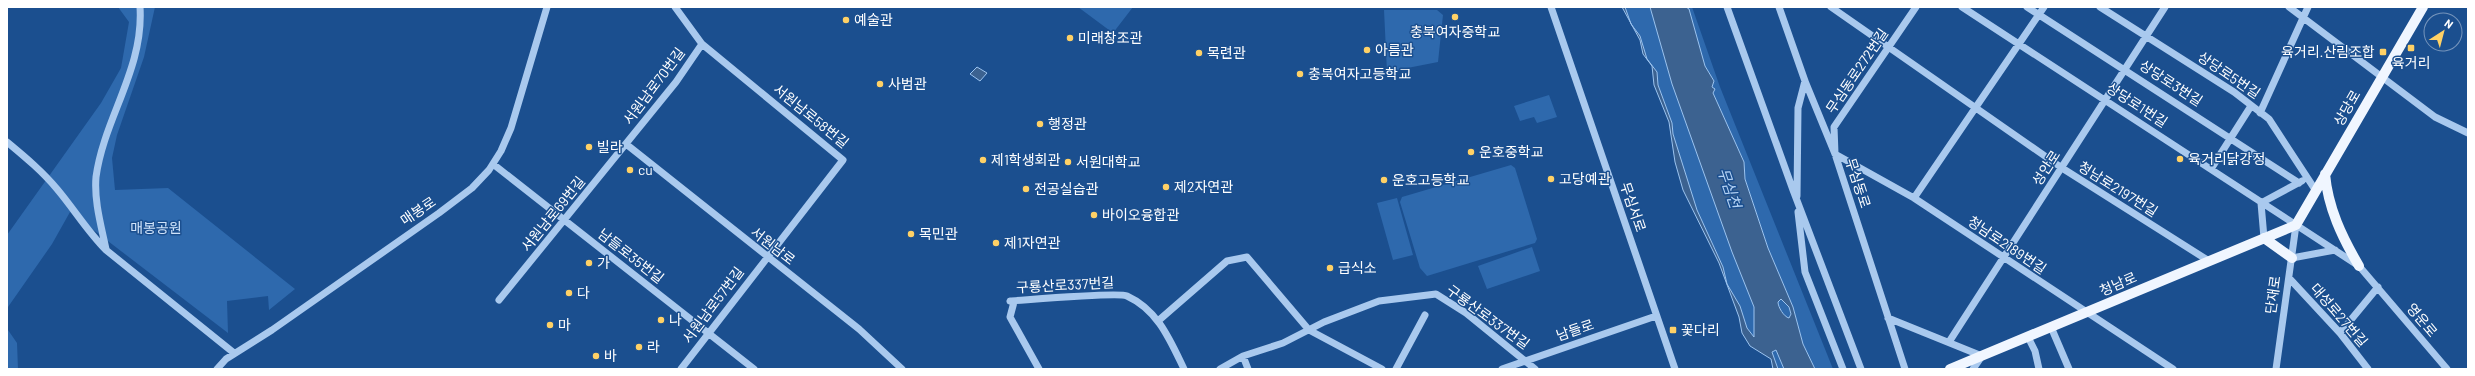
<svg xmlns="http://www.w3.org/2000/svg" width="2475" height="376" font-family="Barlow,'Noto Sans KR',sans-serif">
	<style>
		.green { fill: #2e69ad }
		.water { fill: #3c6290; stroke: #9cc4f0; fill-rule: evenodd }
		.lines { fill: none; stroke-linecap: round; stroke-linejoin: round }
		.minor { stroke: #a9c9ee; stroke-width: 7 }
		.major { stroke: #f0f6ff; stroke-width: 10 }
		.poi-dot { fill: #ffd166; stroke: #1b4f8f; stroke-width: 1.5 }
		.labels { text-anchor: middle; stroke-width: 3; stroke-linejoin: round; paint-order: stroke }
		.poi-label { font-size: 14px; fill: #fff; stroke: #1b4f8f; text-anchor: start }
		.street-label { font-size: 14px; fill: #fff; stroke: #1b4f8f }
		.park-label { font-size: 14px; fill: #cfe3fa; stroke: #1b4f8f }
		.water-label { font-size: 15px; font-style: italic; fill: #b5d3f5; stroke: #1b4f8f }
	</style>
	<rect width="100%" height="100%" fill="#1b4f8f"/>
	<path class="green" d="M118,7H155L144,57L117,135L112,158L115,190L168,188L295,289L269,310L268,296L227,301L228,333L70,212L52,244L8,307V330L17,343L18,369H7V235L101,103L121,68L129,22Z
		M1078,7H1133L1113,33Z
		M1625,7H1650L1672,84L1754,307V338L1747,328L1740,306L1727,284L1723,267L1697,210L1673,134L1672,123L1658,85L1657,72L1647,59L1640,36L1631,25Z
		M1686,7H1692L1720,87L1833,369H1815L1803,344L1793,307L1768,248L1745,179L1744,162L1713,93L1712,87L1714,81L1705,66Z
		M1384,10H1437L1443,15L1438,62L1387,72Z
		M1549,95L1557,117L1537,123L1534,117L1520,121L1514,106Z
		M1511,165L1515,168L1537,239L1535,243L1427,276L1420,268L1400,202L1402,197Z
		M1397,198L1413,255L1393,260L1377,203Z
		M1532,247L1540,271L1487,289L1478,266Z
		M1781,299C1789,303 1792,311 1789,319C1784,317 1778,307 1778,302Z
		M1776,350L1784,369H1778L1772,352Z"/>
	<path class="water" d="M1622,7H1625L1631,24L1640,36L1647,59L1657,72L1658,85L1672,123L1673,134L1697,210L1723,267L1727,284L1740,306L1747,328L1754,337V307L1732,252L1672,84L1650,7H1686L1689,9L1705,66L1714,81L1712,87L1715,89L1713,93L1744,162L1745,179L1768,248L1793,307L1803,344L1815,369H1784L1776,350L1772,352L1778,369H1773L1771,359L1750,346L1742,333L1739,317L1719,263L1683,190L1675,162L1669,122L1654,85L1652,66L1643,54L1640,40ZM1781,299L1789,307L1791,314L1789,318C1784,317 1778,307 1778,302Z
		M977,67L987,73L980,81L970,74Z"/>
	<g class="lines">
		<path class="minor" d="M675,7L702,44L843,160L681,369
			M1551,7L1675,369
			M1727,7L1793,190L1861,369
			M1779,7L1805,81L1835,154L1905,369
			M1831,7L2062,168L2209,261
			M1916,7L1834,127L1835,154L1914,198L2173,369
			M1962,7L2359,266L2447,369
			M2027,7L2299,183
			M2100,7L2234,92L2269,119L2316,191
			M2289,7L2435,117L2468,133
			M2260,113L2308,7
			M7,142C25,157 42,171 57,189C74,209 87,231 106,250L234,353
			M626,144L859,329L902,369
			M493,164L754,369
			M2211,169L2251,106
			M1797,196L1798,108L1805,81
			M1914,198L2044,7
			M1798,212L1805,272L1843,369
			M2264,238L2261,203L2302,181
			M106,249C101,225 94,201 96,177C104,118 144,69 140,7
			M2292,258L2335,250
			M2289,278L2340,333L2368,369
			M499,300L676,82L702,44
			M1888,318L1982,356L1973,369
			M1158,321L1227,261L1247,257L1309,330L1382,369
			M2051,327L2069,369
			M2340,333L2378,287
			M2028,337L2035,351L2039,369
			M1949,342L2165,7
			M1243,356L1248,369
			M217,369L226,359L272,330L439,213L472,188L489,170L501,151L511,128L547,7
			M1039,369L1010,317L1014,302L1010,301C1027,300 1118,292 1127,296C1158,310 1170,340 1184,369
			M1220,369L1243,356L1283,343L1324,322L1379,301L1436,294L1466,313L1535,369
			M1396,369L1425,315
			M1502,369L1656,316
			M2276,369L2296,225"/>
		<path class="major" d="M2325,174C2328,208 2342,237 2359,266
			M2264,238L2292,258
			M1950,369L2296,225L2423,7"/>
	</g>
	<g class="poi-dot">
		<circle cx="1455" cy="17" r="4"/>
		<circle cx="846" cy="20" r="4"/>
		<circle cx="1070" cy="38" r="4"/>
		<rect x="2407" y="44" width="8" height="8" rx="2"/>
		<circle cx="1367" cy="50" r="4"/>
		<rect x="2379" y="48" width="8" height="8" rx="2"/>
		<circle cx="1199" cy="53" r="4"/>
		<circle cx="1300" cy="74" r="4"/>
		<circle cx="880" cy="84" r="4"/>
		<circle cx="1040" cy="124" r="4"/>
		<circle cx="589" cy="147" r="4"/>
		<circle cx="1471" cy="152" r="4"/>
		<circle cx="2180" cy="159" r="4"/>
		<circle cx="983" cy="160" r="4"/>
		<circle cx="1068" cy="162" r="4"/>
		<circle cx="630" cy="170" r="4"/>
		<circle cx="1551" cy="179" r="4"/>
		<circle cx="1384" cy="180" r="4"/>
		<circle cx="1166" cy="187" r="4"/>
		<circle cx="1026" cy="189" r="4"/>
		<circle cx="1094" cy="215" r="4"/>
		<circle cx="911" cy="234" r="4"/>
		<circle cx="996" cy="243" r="4"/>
		<circle cx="589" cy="263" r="4"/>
		<circle cx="1330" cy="268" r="4"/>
		<circle cx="569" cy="293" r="4"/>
		<circle cx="661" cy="320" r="4"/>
		<circle cx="550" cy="325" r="4"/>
		<rect x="1669" y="326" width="8" height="8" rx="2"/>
		<circle cx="639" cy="347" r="4"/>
		<circle cx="596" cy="356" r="4"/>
	</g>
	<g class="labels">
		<g class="poi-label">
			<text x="854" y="25">예술관</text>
			<text x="1455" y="37" text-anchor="middle">충북여자중학교</text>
			<text x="1078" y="43">미래창조관</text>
			<text x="1375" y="55">아름관</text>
			<text x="2375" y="57" text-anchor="end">육거리.산림조합</text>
			<text x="1207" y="58">목련관</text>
			<text x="2411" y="68" text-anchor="middle">육거리</text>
			<text x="1308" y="79">충북여자고등학교</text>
			<text x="888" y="89">사범관</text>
			<text x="1048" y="129">행정관</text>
			<text x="597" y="152">빌라</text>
			<text x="1479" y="157">운호중학교</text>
			<text x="2188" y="164">육거리닭강정</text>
			<text x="991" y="165">제1학생회관</text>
			<text x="1076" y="167">서원대학교</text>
			<text x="638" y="175">cu</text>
			<text x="1559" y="184">고당예관</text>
			<text x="1392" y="185">운호고등학교</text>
			<text x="1174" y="192">제2자연관</text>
			<text x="1034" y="194">전공실습관</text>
			<text x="1102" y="220">바이오융합관</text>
			<text x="919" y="239">목민관</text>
			<text x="1004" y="248">제1자연관</text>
			<text x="597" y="268">가</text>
			<text x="1338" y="273">급식소</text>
			<text x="577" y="298">다</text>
			<text x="669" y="325">나</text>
			<text x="558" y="330">마</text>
			<text x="1681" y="335">꽃다리</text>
			<text x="647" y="352">라</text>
			<text x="604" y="361">바</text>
		</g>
		<g class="street-label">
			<text transform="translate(1857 71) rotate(-56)" y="5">무심동로272번길</text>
			<text transform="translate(2229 75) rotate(34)" y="5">상당로5번길</text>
			<text transform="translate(2171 83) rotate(33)" y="5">상당로3번길</text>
			<text transform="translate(654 86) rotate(-53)" y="5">서원남로70번길</text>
			<text transform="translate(2137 105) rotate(33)" y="5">상당로1번길</text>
			<text transform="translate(2347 108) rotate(-60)" y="5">상당로</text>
			<text transform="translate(811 116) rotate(39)" y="5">서원남로58번길</text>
			<text transform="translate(2046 168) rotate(-57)" y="5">성안로</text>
			<text transform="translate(1858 183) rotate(72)" y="5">무심동로</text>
			<text transform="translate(2118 189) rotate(32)" y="5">청남로2197번길</text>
			<text transform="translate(1633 207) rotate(71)" y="5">무심서로</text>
			<text transform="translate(418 211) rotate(-34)" y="5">매봉로</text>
			<text transform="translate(553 214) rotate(-51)" y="5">서원남로69번길</text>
			<text transform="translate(2007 245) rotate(34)" y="5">청남로2189번길</text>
			<text transform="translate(773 246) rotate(38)" y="5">서원남로</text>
			<text transform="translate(631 256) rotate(38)" y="5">남들로35번길</text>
			<text transform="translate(2118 284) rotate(-23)" y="5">청남로</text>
			<text transform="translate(1065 285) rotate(-3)" y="5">구룡산로337번길</text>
			<text transform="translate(2273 295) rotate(-82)" y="5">단재로</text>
			<text transform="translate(713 305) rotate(-53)" y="5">서원남로57번길</text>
			<text transform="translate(2339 315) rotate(49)" y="5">대성로27번길</text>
			<text transform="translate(1488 317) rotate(36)" y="5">구룡산로337번길</text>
			<text transform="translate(2422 320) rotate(50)" y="5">영운로</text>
			<text transform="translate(1575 330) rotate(-19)" y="5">남들로</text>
		</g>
		<g class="park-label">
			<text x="156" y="233">매봉공원</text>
		</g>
		<g class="water-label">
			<text transform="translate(1729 188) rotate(71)" y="5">무심천</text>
		</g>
	</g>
	<rect width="2475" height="376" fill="none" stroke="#ffffff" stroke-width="16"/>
	<g transform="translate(2443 32) rotate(36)"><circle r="19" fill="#1b4f8f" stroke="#7695bc"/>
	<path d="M0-3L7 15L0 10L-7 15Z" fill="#ffd166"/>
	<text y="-6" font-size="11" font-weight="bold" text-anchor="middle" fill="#ffffff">N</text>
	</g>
</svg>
